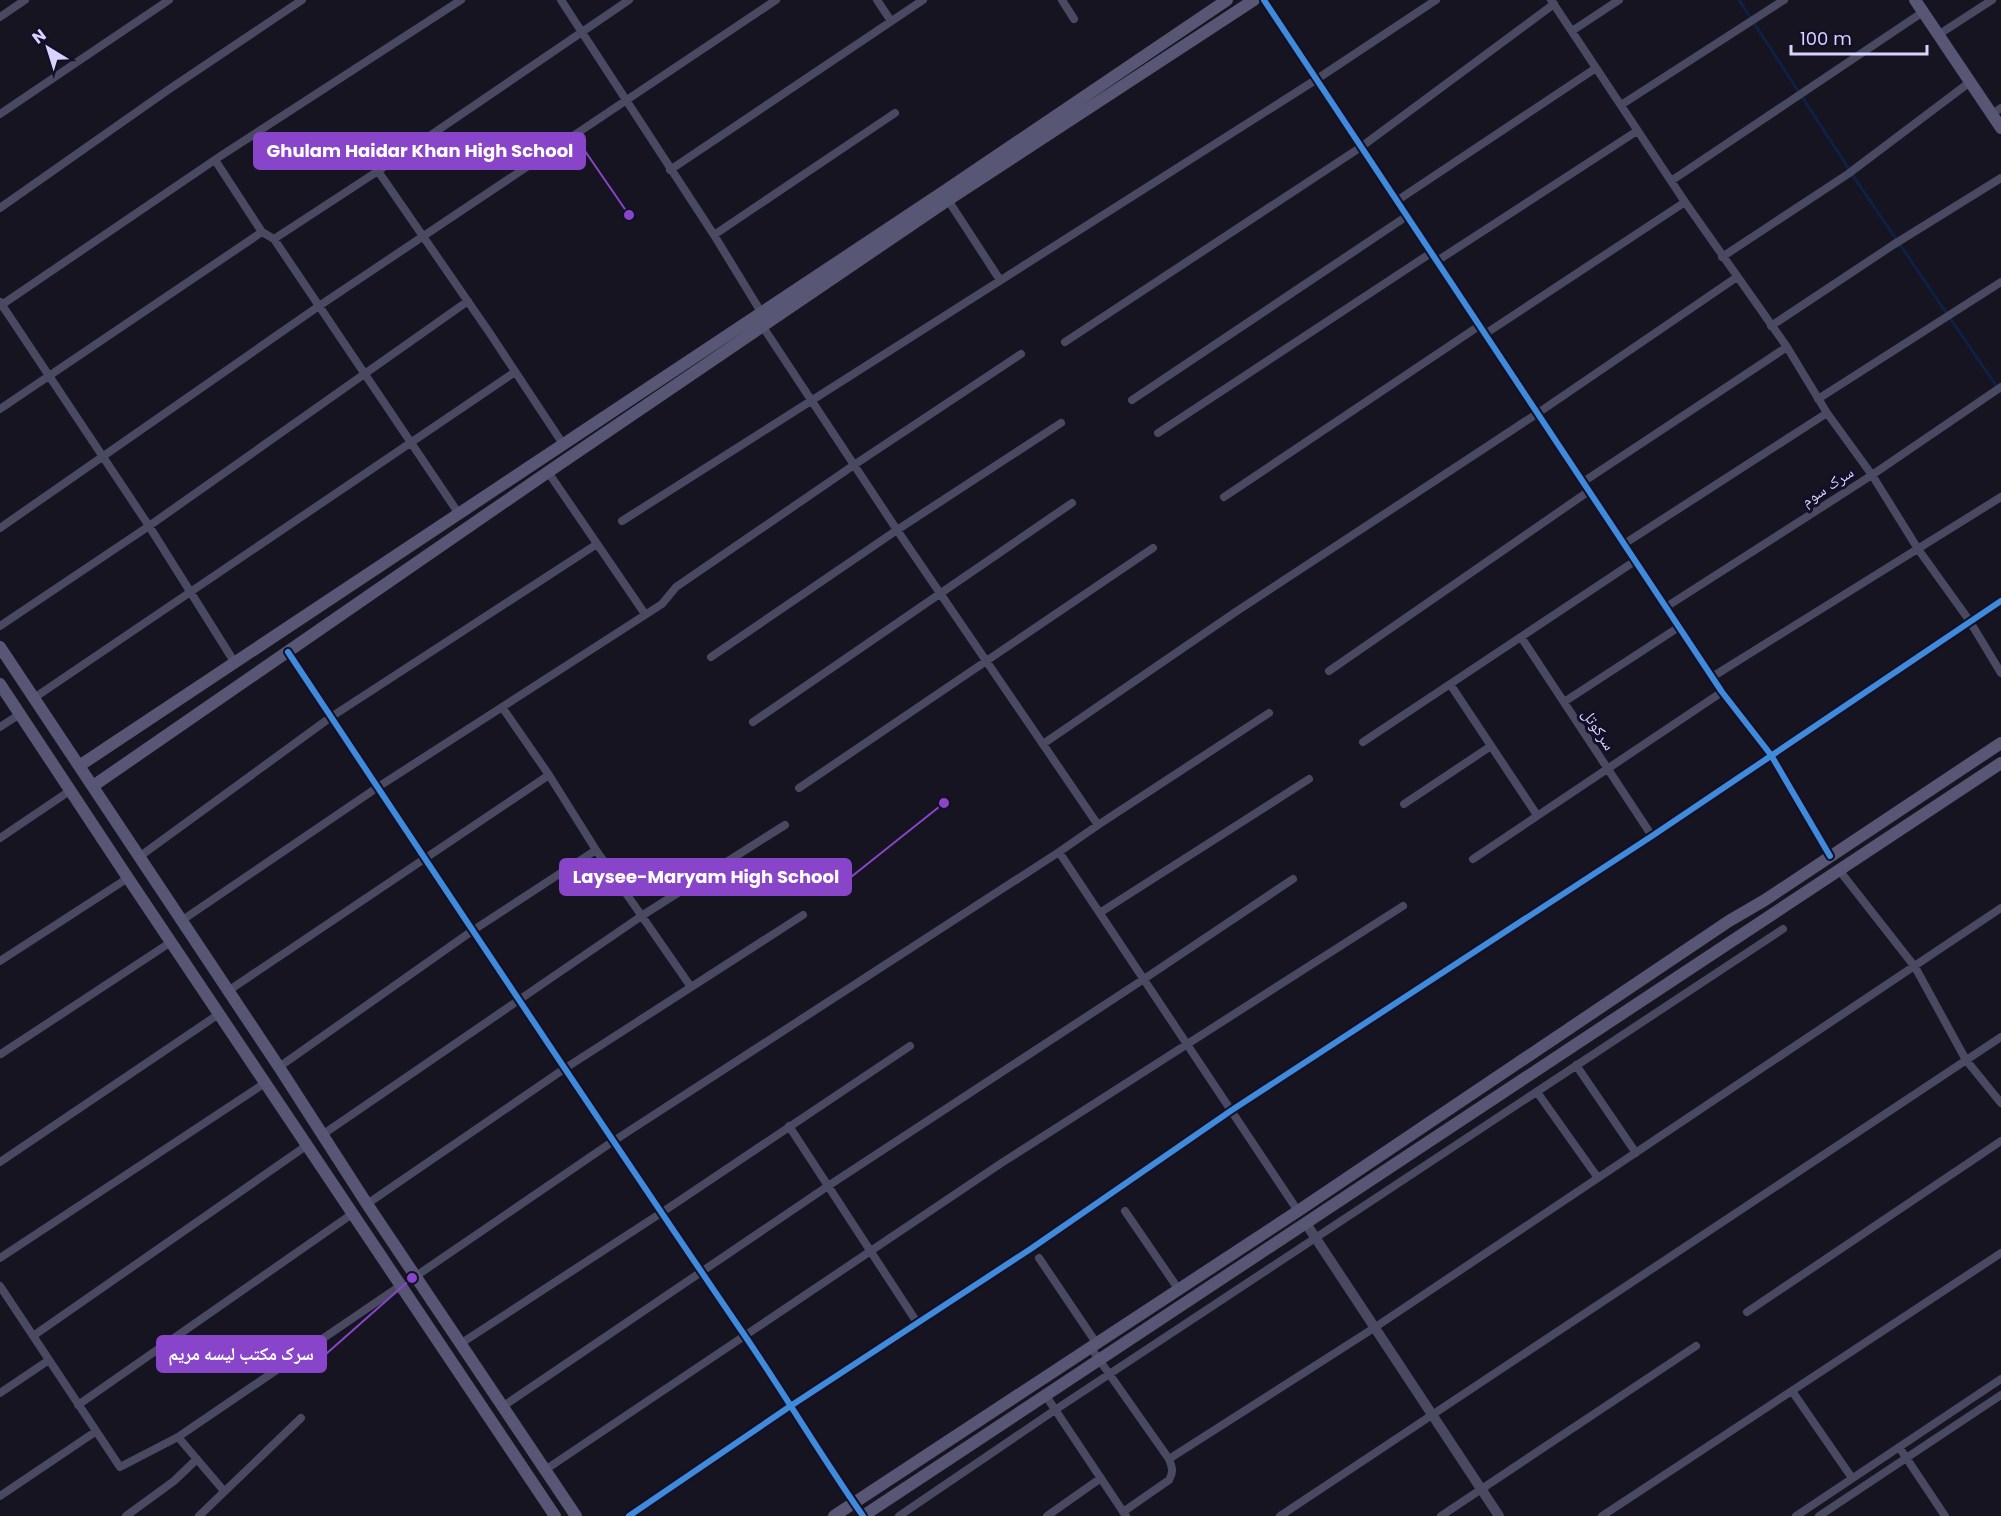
<svg xmlns="http://www.w3.org/2000/svg" width="2001" height="1516" font-family="Poppins,'Noto Naskh Arabic',sans-serif">
	<style>
		.lines { fill: none; stroke-linecap: round; stroke-linejoin: round }
		.stream { stroke: #0d2144; stroke-width: 3 }
		.minor { stroke: #4a4962; stroke-width: 8 }
		.tertiary { stroke: #4a4962; stroke-width: 10 }
		.secondary { stroke: #575674; stroke-width: 12 }
		.cycleway-casing { stroke: #130f26; stroke-width: 10 }
		.cycleway { stroke: #408adc; stroke-width: 6 }
		.labels { text-anchor: middle; stroke-width: 6; stroke-linejoin: round; paint-order: stroke }
		.street-label { font-size: 16px; fill: #d9d4ff; stroke: #130f26 }
		.leader { fill: none; stroke: #8945c9; stroke-width: 2 }
		.callout-dot { fill: #8945c9; stroke: #130f26; stroke-width: 2 }
		.callout { fill: #8945c9; stroke: #8945c9; stroke-width: 2 }
		.callout-label { font-size: 18px; text-anchor: middle; font-weight: bold; fill: #fff }
	</style>
	<rect width="100%" height="100%" fill="#161421"/>
	<g class="lines">
		<path class="stream" d="M1739,0L1862,189L2001,393"/>
		<path class="minor" d="M561,0L714,235L761,312
			M877,0L891,21
			M1062,0L1074,19
			M1264,0L1722,692L1771,755L1830,856
			M1551,0L1685,202L1787,347L1827,413L1872,475L1918,549L1969,620L2001,673
			M0,17L25,0
			M1572,31L1619,0
			M1938,35L1992,0
			M1621,105L1784,0
			M0,114L169,0
			M1992,114L2001,108
			M215,160L262,232L274,239L459,514
			M670,170L923,0
			M378,171L489,332L563,444
			M1671,181L1923,12
			M948,200L1000,280
			M1398,200L1596,68
			M0,208L168,90L302,0
			M714,235L895,113
			M274,239L378,171L629,0
			M1722,257L1848,174L1970,82
			M1437,261L1637,131
			M0,302L149,526L235,663
			M0,306L219,157L461,0
			M1771,326L1893,245L2001,178
			M763,327L897,530L1098,825
			M1485,334L1685,202
			M1065,342L1361,147L1554,4
			M1818,399L2001,282
			M1132,400L1407,216
			M0,409L262,232
			M1158,433L1431,253
			M548,472L645,614
			M1583,482L1787,347
			M1224,497L1479,326
			M622,521L1317,79L1436,0
			M0,528L319,306L776,0
			M1624,544L1827,413
			M1666,607L1872,475L2001,387
			M0,626L149,526L468,301
			M1521,637L1652,836
			M288,652C439,880 589,1107 743,1333C784,1393 821,1456 863,1516
			M711,657L897,530L1061,423
			M1329,671L1589,491
			M1712,677L2001,497
			M1450,684L1537,815
			M34,698L515,372
			M1564,702L1679,627
			M502,707L549,775L596,850L691,987
			M753,722L1072,503
			M0,727L20,714
			M1363,742L1635,561
			M1043,744L1237,611L1538,413L1737,277
			M799,788L1153,548
			M1404,804L1491,746
			M0,838L71,790
			M1059,852L1298,1211
			M139,857L331,717L597,544
			M1473,859L1722,692
			M1839,870L1915,967L1966,1060L2001,1103
			M1101,912L1309,779
			M181,921L378,787L662,604L676,587L854,465L1021,354
			M0,961L128,878
			M228,991L549,775
			M1,1054L171,942
			M1576,1065L1636,1153
			M279,1067L472,931L596,850
			M1537,1092L1598,1178
			M789,1126L918,1324
			M322,1135L643,915L785,825
			M0,1162L219,1014
			M367,1204L564,1069L803,915
			M1125,1211L1179,1290
			M0,1258L265,1083
			M1039,1258L1097,1344
			M416,1276L612,1142L1059,852L1098,825L1269,713
			M0,1286L120,1467L178,1437L400,1286
			M1747,1312L2001,1141
			M33,1336L306,1146
			M460,1344L661,1213L910,1046
			M1091,1348L1169,1459C1172,1467 1174,1472 1169,1480L1123,1512
			M1792,1391L1852,1478
			M0,1393L49,1360
			M1046,1396L1126,1516
			M78,1405L352,1214
			M502,1407L828,1186L1144,979L1293,879
			M178,1437L224,1491
			M1899,1447L1945,1516
			M1169,1459L1374,1328L2001,908
			M545,1470L1003,1162L1403,906
			M0,1496L95,1432
			M126,1516L174,1481L197,1459
			M199,1516L301,1418
			M629,1516L789,1407L1032,1248L1232,1110L1652,836L2001,601
			M899,1516L1055,1410L1783,929
			M1047,1516L1101,1478
			M1280,1516L2001,1037
			M1441,1516L1696,1346
			M1602,1516L2001,1253
			M1796,1516L2001,1379
			M1819,1516L2001,1395"/>
		<path class="tertiary" d="M1307,1225L1499,1516"/>
		<path class="secondary" d="M1915,0L2001,128
			M0,647L279,1067L367,1204L576,1516
			M0,684L128,878L555,1516
			M79,766L943,192L1227,0
			M93,786L548,472L948,200L1254,0
			M834,1516L1298,1211L1729,921L1765,900L2001,743
			M863,1516C1244,1267 1622,1014 2001,763"/>
		<g class="cycleway-casing">
			<path id="cycleway" d="M1264,0L1722,692L1771,755L1830,856
				M288,652C439,880 589,1107 743,1333C784,1393 821,1456 863,1516
				M629,1516L789,1407L1032,1248L1232,1110L1652,836L2001,601"/>
		</g>
		<use href="#cycleway" class="cycleway"/>
	</g>
	<g class="labels">
		<g class="street-label">
			<text transform="translate(1827 486) rotate(-33)" y="6">سرک سوم</text>
			<text transform="translate(1599 729) rotate(57)" y="6">سرکوتل</text>
		</g>
	</g>
	<path class="leader" d="M629 215L585 151M944 803L851 877M412 1278L326 1354"/>
	<g class="callout-dot">
		<circle cx="629" cy="215" r="6"/>
		<circle cx="944" cy="803" r="6"/>
		<circle cx="412" cy="1278" r="6"/>
	</g>
	<g class="callout">
		<rect x="254" y="133" width="331" height="36" rx="6"/>
		<rect x="560" y="859" width="291" height="36" rx="6"/>
		<rect x="157" y="1336" width="169" height="36" rx="6"/>
	</g>
	<g class="callout-label">
		<text x="420" y="157">Ghulam Haidar Khan High School</text>
		<text x="706" y="883">Laysee-Maryam High School</text>
		<text x="241" y="1360">سرک مکتب لیسه مریم</text>
	</g>
	<g transform="translate(48 48) rotate(322)" stroke="#130f26" stroke-width="4.5" paint-order="stroke">
	<path d="M0-4.5L10 22L0 15L-10 22Z" fill="#d9d4ff"/>
	<text y="-9" font-size="16" font-weight="bold" text-anchor="middle" fill="#d9d4ff">N</text>
	</g>
	<path d="M1791 45v9h136v-9" fill="none" stroke="#d9d4ff" stroke-width="3"/>
	<text x="1800" y="45" font-size="18" fill="#d9d4ff" stroke="#130f26" stroke-width="4.5" paint-order="stroke">100 m</text>
</svg>
